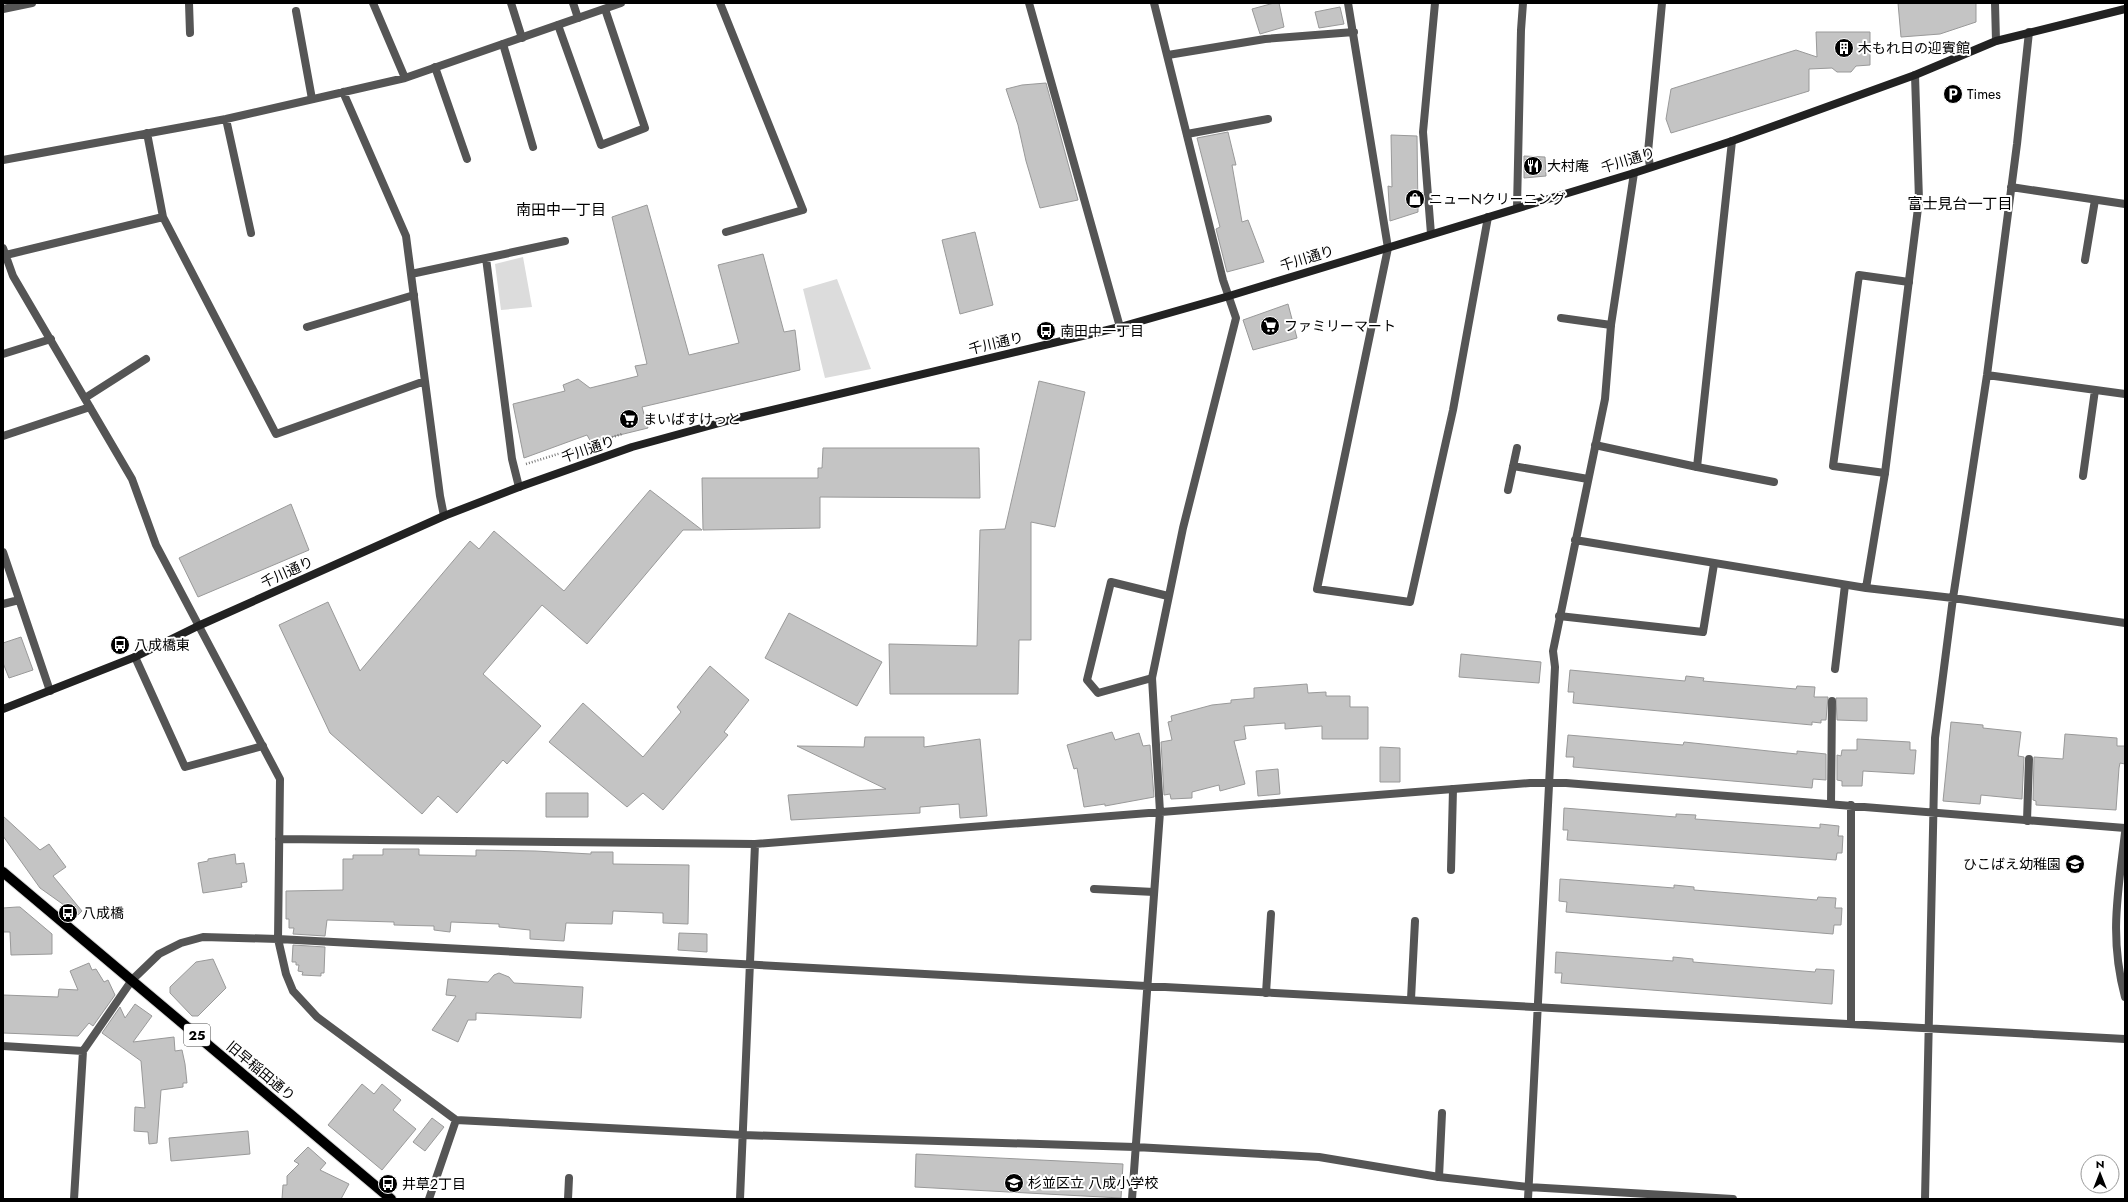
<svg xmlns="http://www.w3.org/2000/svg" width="2128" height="1202" font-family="Jost,'Noto Sans JP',sans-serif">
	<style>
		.green { fill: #dcdcdc }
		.building { fill: #c4c4c4; stroke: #999 }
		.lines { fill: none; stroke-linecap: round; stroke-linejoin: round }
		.primary-casing { stroke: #dbdbdb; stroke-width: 12 }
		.path { stroke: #777; stroke-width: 2.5; stroke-dasharray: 1 2; stroke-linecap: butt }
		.lane { stroke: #555; stroke-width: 8 }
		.street { stroke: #555; stroke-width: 8 }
		.secondary { stroke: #222; stroke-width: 8 }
		.primary { stroke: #000; stroke-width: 10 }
		.labels { text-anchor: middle; stroke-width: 4; stroke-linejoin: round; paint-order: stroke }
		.shield { fill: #fff; stroke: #4c4c4c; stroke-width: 1 }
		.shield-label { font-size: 13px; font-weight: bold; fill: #000 }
		.poi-label { font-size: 14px; fill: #000; stroke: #fff; text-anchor: start }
		.street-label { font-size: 14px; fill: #000; stroke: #fff }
		.neighbourhood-label { font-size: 15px; fill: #000; stroke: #fff }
	</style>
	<rect width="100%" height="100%" fill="#fff"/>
	<path class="green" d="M523,257L532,307L501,310L495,264Z
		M837,279L871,369L825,378L803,289Z"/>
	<path class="building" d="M1274,3H1279L1284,27L1260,34L1252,9Z
		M1898,3H1976V22L1940,34L1901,37Z
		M1340,7L1344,24L1319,28L1315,12Z
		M1816,32H1870V65L1856,66L1851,72H1837L1832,68L1809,69V91L1671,133L1666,119L1671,89L1796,50L1817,57Z
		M1046,83L1078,200L1040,208L1026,161L1018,125L1006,89L1022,85Z
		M1228,132L1236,165H1232L1242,222L1248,220L1264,262L1227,272L1216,229L1220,227L1197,138Z
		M1391,135L1417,136L1418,212L1390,221L1388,186L1392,187Z
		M1524,156L1545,157L1546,176L1524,178Z
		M647,205L689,355L739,343L718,265L763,254L784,332L795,330L800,370L642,407L648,428L591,442L587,435L524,458L513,404L565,391L563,385L578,379L590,388L638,376L635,366L647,364L612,217Z
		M975,232L993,305L960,314L942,240Z
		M1288,304L1297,338L1253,350L1243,320Z
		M1039,381L1085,392L1055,527L1031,522V640H1019L1018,694H890L889,644L977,646L980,530L1005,529Z
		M823,448H979L980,498L820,497V528L703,530L702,478H818V468H822Z
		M650,490L702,530H683L587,644L542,605L483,674L541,726L507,764L503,760L457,813L438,796L422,814L330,733L279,625L328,602L360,671L470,541L479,549L494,531L564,591Z
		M291,504L309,550L198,597L179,558Z
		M789,613L882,662L857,706L765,658Z
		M21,637L33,670L9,678L3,663V643Z
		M1461,654L1541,662L1539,683L1459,677Z
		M710,666L749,700L724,732L728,735L663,810L643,793L627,807L549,742L583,703L643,757L681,712L677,707Z
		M1570,670L1685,681L1686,676L1704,678L1703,681L1796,689L1797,686L1815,687L1814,697H1828L1826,720H1821V723L1812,722V725L1573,703L1574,692H1568Z
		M1307,684L1308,693L1326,692V696H1350V707H1368V739H1322V726L1285,729V723L1244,726L1246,739L1234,741L1245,784L1220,791L1219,785L1192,792V798L1171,799L1170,794L1164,795L1161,742L1172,740L1168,722L1172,721L1171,716L1212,705L1231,703V700L1254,698V688Z
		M1836,698H1867V721L1837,720Z
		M1951,722L1983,725V728L2021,732L2018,756L2024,757L2022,799L1981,795L1980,804L1943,801Z
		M1112,732L1115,740L1139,733L1143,746L1150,745L1154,797L1105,806V804L1084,807L1077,768L1074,769L1067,745Z
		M2065,734L2117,738V746H2125V764L2120,763L2119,768L2116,810L2036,805V801L2033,800L2034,757L2063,759Z
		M1568,735L1683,745L1684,742L1797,754V751L1826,754V780L1813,779L1812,788L1573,767L1574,757H1566Z
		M865,737H924V747L980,739L987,816L960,818L959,804L920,807V813L791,820L788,795L886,789L797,746L864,747Z
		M1857,739L1910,742V750H1916L1914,774L1863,771L1862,786H1842V781L1837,780V755L1841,756L1842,750H1857Z
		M1380,747L1400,748V782H1380Z
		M1278,769L1280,794L1258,796L1256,771Z
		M546,793H588V817H546Z
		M1564,808L1676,817V814L1696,815L1695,819L1820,828V824L1839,826L1838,836H1843L1842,853H1837L1836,860L1567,840L1568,830H1563Z
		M3,816L40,850L49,844L66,867L53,876L82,911L78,915L40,888L3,836Z
		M383,849H419V855L476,856V850L535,851L591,854V852H613V864L689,865L688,924L663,923V913L613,911L612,924L566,923L564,941L530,939V930L499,927V924L451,922L450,932L434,930V926L394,925V922L327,920L325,936L293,934L294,928H289V919H286V891L343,890V859H353V855H383Z
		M235,854L236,864L244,863L247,882L241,883L242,887L203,893L198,863L208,861V859Z
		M1560,879L1674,888V885L1694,887V890L1817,900L1818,897L1836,898L1835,908H1842L1841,925H1834L1833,934L1566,912L1567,902L1559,901Z
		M17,907H20L52,934V954L11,955L10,932H3V908Z
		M679,933L707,934V952L678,950Z
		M293,945L325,947L324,973H321V976L302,975L303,972L298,971L299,965H296V962H292Z
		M1556,952L1673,961V957L1693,959V962L1815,972L1816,969L1834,970L1832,1004L1561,983L1562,973H1555Z
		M213,959L226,988L198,1016H192L170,993V987L196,962Z
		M89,963L92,970L96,969L104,982L108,980L115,995L93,1026L89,1023L78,1036L3,1033V995L58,997L59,989L78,990L70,971Z
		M499,973L509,977L514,983L583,987L581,1018L476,1013V1020H468L458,1042L432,1030L456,996L446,995L448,979L488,982L494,975Z
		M135,1004L152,1016L133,1042L174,1037L175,1051L182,1050L185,1064L187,1083H183V1087L161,1090L157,1143L149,1144L148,1132L134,1131L135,1107L145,1108L141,1061L102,1033L120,1007L125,1018Z
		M362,1084L374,1094L382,1084L401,1100L393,1110L416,1129L382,1170L328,1125Z
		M432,1118L444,1127L425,1151L413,1142Z
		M248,1131L250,1154L171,1161L169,1138Z
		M308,1147L326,1163L320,1170L349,1184L341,1199H282L283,1185H287V1176L299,1164L294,1161Z
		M916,1154L1123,1164L1121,1198L915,1187Z"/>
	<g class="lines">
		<g class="primary-casing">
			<path id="primary" d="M3,872L391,1199"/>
		</g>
		<path class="path" d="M526,464L622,434"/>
		<path class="lane" d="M189,3L190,33
			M511,3L522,38
			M573,3L578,18
			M720,3L803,210L726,232
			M1029,3L1120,327
			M296,11L312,99
			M558,25L601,145L645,128L605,9
			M503,44L533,147
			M435,67L467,159
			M1187,134L1268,119
			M1431,234L1423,132L1435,3
			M2085,260L2095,200
			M1561,318L1611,325
			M307,327L414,295
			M3,354L51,339
			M85,398L146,359
			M1513,466L1588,479
			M1697,467L1774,482
			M1885,473L1833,466L1859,275L1909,282
			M1508,490L1517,448
			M1559,616L1703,632L1714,564
			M135,657L185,767L263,746
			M1835,669L1845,585
			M1152,678L1098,693L1087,680L1111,582L1168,596
			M1831,804L1832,701
			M2027,821L2029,759
			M1451,870L1453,789
			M1094,889L1154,892
			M1266,993L1271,914
			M1411,999L1415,921
			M1439,1177L1442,1113
			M568,1199L569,1178"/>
		<path class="street" d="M373,3L405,78
			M1348,3L1388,248L1317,589L1410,602L1453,410L1488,217
			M1995,3L1996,41
			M3,9L32,3
			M1168,55L1265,39L1354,32
			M343,92L406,236L440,496L444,516
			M226,119L251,233
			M147,133L163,217L276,434L425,381
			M3,160L226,119L405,78L621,3
			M1650,167L1648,152L1662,3
			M2011,187L2125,204
			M1517,207L1521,30L1523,3
			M3,248L13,276L132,479L156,545L280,779L278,939L286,974L293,991L317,1017L456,1120L743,1135L1135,1147L1319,1157L1439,1177L1528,1187L1733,1199
			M6,255L163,217
			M486,258L512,459L519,487
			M411,274L565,241
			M1987,375L2125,394
			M3,436L90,407
			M1595,445L1697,467L1732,141
			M2083,476L2095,390
			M1575,540L1866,588L1953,598L2125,623
			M3,552L50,691
			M1866,588L1885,473L1919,200L1915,75
			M3,604L19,600
			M1851,805V1023
			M2125,833C2118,893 2109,937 2125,997
			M279,839L755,844L1530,783H1566L2125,828
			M3,1046L83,1051
			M74,1199L83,1051L132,980L159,954L181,943L203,937L278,939L2125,1039
			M429,1199L456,1120
			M740,1199L755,844
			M1132,1199L1160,812L1152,678L1183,528L1236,318L1223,280L1154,3
			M1528,1199L1555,667L1553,651L1605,399L1611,325L1634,173
			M1925,1199L1935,738L1953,598L1987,375L2017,144L2029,32"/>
		<path class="secondary" d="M3,709L135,657L198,626L444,516L519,487L632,447L734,419L1120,327L1229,296L1634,173L1732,141L1915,75L1996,41L2125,9"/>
		<use href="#primary" class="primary"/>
	</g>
	<defs>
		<g id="building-disc" transform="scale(1)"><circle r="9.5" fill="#000" stroke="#fff"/><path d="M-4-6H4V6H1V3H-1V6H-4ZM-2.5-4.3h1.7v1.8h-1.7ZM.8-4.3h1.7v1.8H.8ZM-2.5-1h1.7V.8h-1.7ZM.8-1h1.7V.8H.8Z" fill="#fff"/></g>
		<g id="parking-disc" transform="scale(1)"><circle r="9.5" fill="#000" stroke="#fff"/><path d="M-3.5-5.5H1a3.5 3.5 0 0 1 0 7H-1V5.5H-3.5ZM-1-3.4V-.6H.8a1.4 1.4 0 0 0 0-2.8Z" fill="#fff"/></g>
		<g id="restaurant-disc" transform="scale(1)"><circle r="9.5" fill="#000" stroke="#fff"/><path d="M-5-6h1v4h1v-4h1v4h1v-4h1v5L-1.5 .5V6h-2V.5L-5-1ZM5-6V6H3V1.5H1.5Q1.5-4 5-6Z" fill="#fff"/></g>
		<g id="shop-disc" transform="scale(1)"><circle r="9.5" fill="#000" stroke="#fff"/><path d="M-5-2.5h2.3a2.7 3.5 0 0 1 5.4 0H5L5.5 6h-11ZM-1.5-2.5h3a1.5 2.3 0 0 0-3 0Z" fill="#fff"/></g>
		<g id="supermarket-disc" transform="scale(1)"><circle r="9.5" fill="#000" stroke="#fff"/><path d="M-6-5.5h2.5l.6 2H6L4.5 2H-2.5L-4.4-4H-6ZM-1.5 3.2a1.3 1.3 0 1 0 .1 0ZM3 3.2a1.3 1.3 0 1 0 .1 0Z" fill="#fff"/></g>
		<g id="bus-disc" transform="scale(1)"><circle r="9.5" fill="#000" stroke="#fff"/><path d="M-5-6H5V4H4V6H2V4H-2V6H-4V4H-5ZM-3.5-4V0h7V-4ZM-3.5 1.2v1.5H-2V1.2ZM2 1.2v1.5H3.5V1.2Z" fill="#fff"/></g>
		<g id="school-disc" transform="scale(1)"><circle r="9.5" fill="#000" stroke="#fff"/><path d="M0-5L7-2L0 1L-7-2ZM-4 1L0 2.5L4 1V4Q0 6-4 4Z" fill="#fff"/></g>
	</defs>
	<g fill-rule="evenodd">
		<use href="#building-disc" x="1844" y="48"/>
		<use href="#parking-disc" x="1953" y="94"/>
		<use href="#restaurant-disc" x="1533" y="166"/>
		<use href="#shop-disc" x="1415" y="199"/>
		<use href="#supermarket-disc" x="1270" y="326"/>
		<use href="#bus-disc" x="1046" y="331"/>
		<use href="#supermarket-disc" x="629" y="419"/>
		<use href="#bus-disc" x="120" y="645"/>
		<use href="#school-disc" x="2075" y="864"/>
		<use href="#bus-disc" x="68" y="913"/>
		<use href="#school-disc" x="1014" y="1183"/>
		<use href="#bus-disc" x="388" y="1184"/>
	</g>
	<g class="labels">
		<rect class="shield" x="184" y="1024" width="26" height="22" rx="3"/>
		<g class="shield-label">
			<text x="197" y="1040">25</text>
		</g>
		<g class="poi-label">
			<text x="1858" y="53">木もれ日の迎賓館</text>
			<text x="1967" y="99">Times</text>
			<text x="1547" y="171">大村庵</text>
			<text x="1429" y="204">ニューNクリーニング</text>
			<text x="1284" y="331">ファミリーマート</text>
			<text x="1060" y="336">南田中一丁目</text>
			<text x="643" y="424">まいばすけっと</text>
			<text x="134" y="650">八成橋東</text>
			<text x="2061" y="869" text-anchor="end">ひこばえ幼稚園</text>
			<text x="82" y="918">八成橋</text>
			<text x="1028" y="1188">杉並区立 八成小学校</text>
			<text x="402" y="1189">井草２丁目</text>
		</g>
		<g class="street-label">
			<text transform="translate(1628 160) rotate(-17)" y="5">千川通り</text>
			<text transform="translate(1307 258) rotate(-17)" y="5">千川通り</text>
			<text transform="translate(996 343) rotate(-13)" y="5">千川通り</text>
			<text transform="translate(588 449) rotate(-19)" y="5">千川通り</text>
			<text transform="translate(287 572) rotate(-24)" y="5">千川通り</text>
			<text transform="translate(261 1071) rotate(40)" y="5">旧早稲田通り</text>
		</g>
		<g class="neighbourhood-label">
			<text x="1960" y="209">富士見台一丁目</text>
			<text x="561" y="215">南田中一丁目</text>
		</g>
	</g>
	<rect width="2128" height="1202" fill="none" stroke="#000000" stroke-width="8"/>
	<g transform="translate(2100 1174)"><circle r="19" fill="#ffffff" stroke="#999999"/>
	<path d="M0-3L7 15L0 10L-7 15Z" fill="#000000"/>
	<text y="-6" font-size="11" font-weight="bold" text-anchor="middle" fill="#000000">N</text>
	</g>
</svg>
